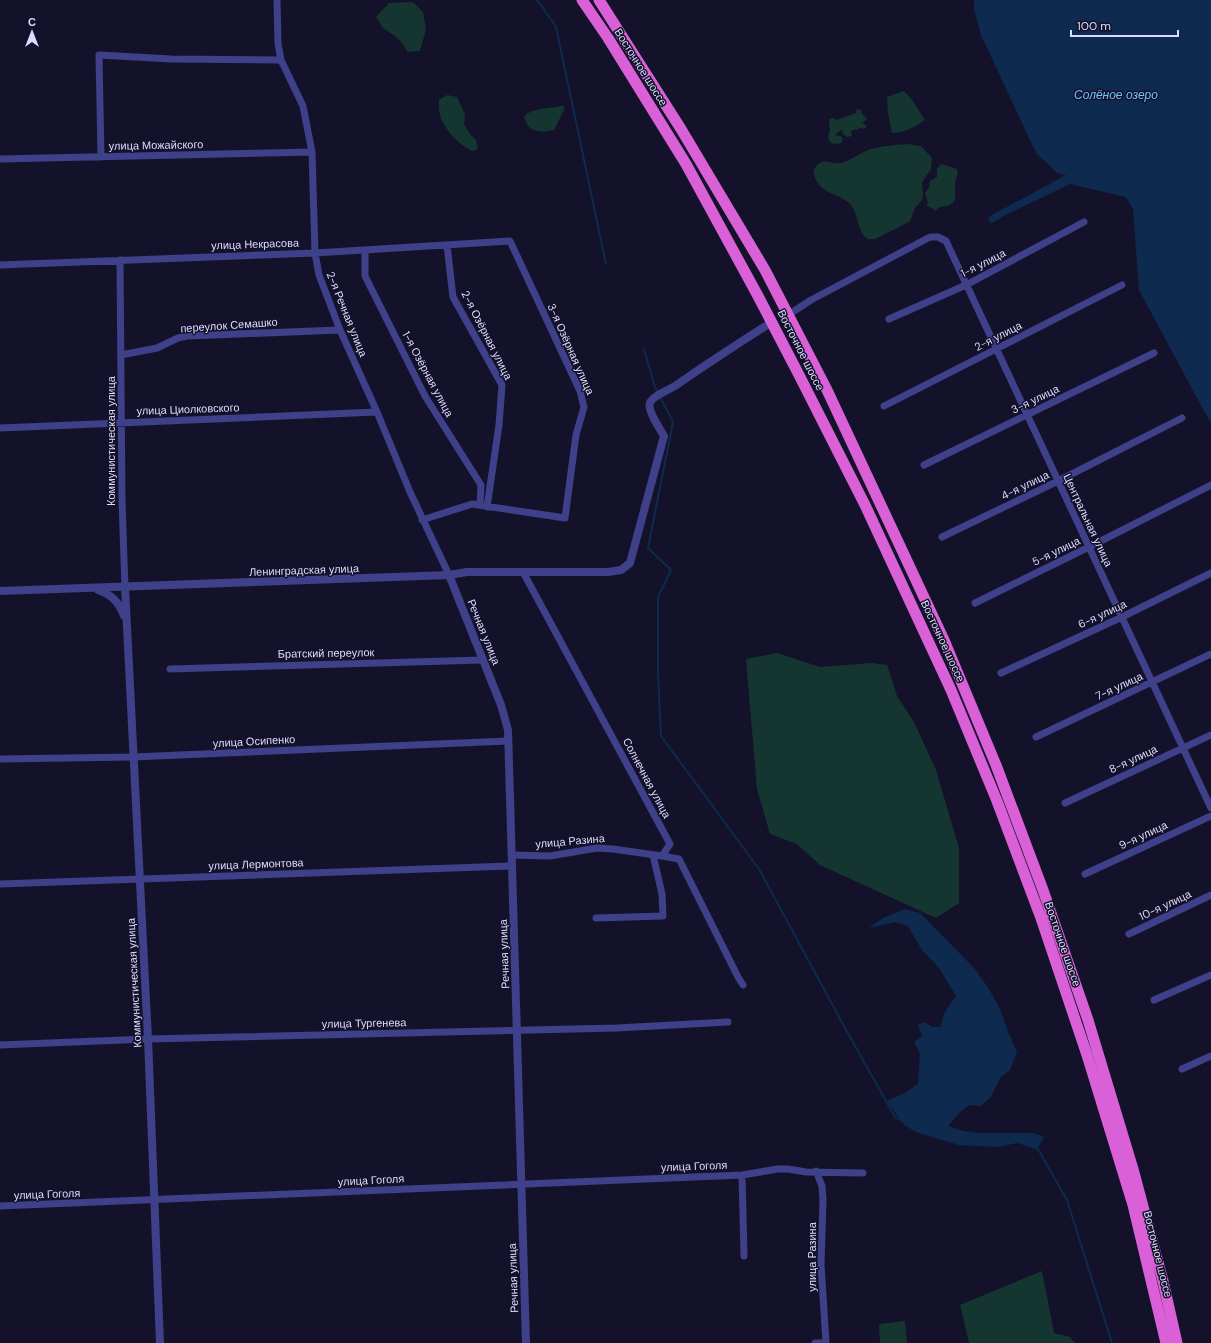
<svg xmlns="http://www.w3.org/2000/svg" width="1211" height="1343" font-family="'DM Sans',sans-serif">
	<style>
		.green { fill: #153531 }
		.water { fill: #0e2a4e }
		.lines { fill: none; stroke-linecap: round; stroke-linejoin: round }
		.stream { stroke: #0e2a4e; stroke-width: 2 }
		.canal { stroke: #0e2a4e; stroke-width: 7 }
		.minor { stroke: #3e4089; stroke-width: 7 }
		.tertiary { stroke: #3e4089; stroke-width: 8 }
		.trunk { stroke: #da60d8; stroke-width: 11 }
		.labels { text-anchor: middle; stroke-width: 3; stroke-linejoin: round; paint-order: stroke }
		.street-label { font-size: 11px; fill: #dedcfe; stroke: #14122b }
		.water-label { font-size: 12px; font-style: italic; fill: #6cc4fc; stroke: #14122b }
	</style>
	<rect width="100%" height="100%" fill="#14122b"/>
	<path class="green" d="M413,2L423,12L426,29L420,51L408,52L402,43L395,36L383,28L376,17L389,3Z
		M904,91L912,100L925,120C914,128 905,132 892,133L888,113L887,97Z
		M447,95L457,97L465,114L464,124L469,133L476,140L478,149L473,151C458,145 441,127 439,110C439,107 439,103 439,100Z
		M561,106H564V110L554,130C540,133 528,133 524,116C535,107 548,109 561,106Z
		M857,109L861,110L863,115L867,118L866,120L862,123L866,125V128L864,129L861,128L851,131L852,136L847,137L843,134L842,130H841L835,135L841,136L843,139L841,143L838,144L831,143L828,138L830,130L829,119L834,118L836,120L856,113Z
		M907,144L921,146L932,158L931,169L922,182L923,196L922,200L915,208L911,219L909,222L875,239H868C855,230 860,212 848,202C837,193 817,192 814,174C813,168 817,164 822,162C827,160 834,164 840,163C848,162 860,153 868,150C880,146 894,145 907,144Z
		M941,164L957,169C959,176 954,180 955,187C956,202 955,206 939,207L936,211L926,205L928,203L925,193L929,188L930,181L937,177V169Z
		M777,653L820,667L872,663L887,665L897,696L914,722L936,770L959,848V903L936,918L820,865L797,844L770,834L757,789L746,659Z
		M1042,1271L1054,1333L1070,1337L1075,1343H969L960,1305Z
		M905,1321L907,1343H880L879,1324Z"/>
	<path class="water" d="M974,0H1211V424L1139,290L1133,209L1126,197L1070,184L997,219L994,214L1066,175L1057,173L1036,153L981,35L974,9Z
		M905,909L920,913L975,969L989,989L1000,1009L1008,1032L1017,1052L1010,1070L1001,1077L990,1098L981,1106L970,1105L962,1110L948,1126L963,1131L978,1133H1033L1044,1137L1037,1149L1017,1143L998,1147L959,1145L916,1132L904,1125L887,1101L905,1093L918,1084L920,1053L914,1042L922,1036L918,1025L924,1022L933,1027H940L945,1012L956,996L939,968L922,950L908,926L895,922L869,928L883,918Z"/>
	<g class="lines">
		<path class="stream" d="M536,0L539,2L556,27L606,264
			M644,349L654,384L658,393
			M660,397L673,422L648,548L671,570L658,597V674L661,736L759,869L845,1028L895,1117L903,1121
			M1032,1147L1038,1149L1067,1200L1112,1343"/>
		<path class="canal" d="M992,219L1004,212"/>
		<path class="minor" d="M277,0L278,44L281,60L303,106L312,152L315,253L319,275L340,330L377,412L410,492L449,575
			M101,157L99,55L171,59L281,60
			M0,159L312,152
			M447,245L453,297L502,385L499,425L487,507
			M365,250V276L425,396L481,485L480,505
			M120,260L122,502L125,588
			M0,265L315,253L510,241L580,391L584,407L576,435L565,518L472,504L422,520
			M788,315L811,300L930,237H938L946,241L1211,808
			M889,319L966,285L1084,222
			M121,355L157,348L178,338L187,336L340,330
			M884,406L1122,285
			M0,428L377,412
			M924,465L1154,353
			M942,537L1058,481L1182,418
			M523,572L670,844L662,856L679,859L738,977L743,985
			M975,603L1089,547L1211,485
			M170,669L483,660
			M1001,673L1122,617L1211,573
			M1036,737L1211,654
			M0,759L133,757L508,741
			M1065,803L1211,735
			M512,855L550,856L597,848L613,849L662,856
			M1085,874L1211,816
			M0,884L512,866
			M596,918L663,916L662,894L653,855
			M1129,934L1211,895
			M1154,1000L1211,975
			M0,1045L148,1039L617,1028L728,1022
			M1182,1069L1211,1056
			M816,1171L822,1186L823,1200L821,1264L826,1343
			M742,1175L744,1256
			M0,1206L742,1175L778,1169H788L806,1172L863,1173
			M815,1343H826"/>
		<path class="tertiary" d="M449,575L501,705L508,730L526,1343
			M125,588L148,1039L160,1343
			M98,590C112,595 119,602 124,616
			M0,591L449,575L467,572H608L621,570L630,563L664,436C660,429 647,410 650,403C652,396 669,390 675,386C707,364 739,343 772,322"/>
		<path class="trunk" d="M582,0L608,38L686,164L758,296L799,375L865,505L951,690L997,801L1041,918L1087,1055L1133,1205L1166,1343
			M599,0L681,129L765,270L827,390L944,640L996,765L1043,890L1088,1020L1133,1169L1163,1281L1177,1343"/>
	</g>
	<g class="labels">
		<g class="street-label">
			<text transform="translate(641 67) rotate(58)" y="4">Восточное шоссе</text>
			<text transform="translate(156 145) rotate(-1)" y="4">улица Можайского</text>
			<text transform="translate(255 244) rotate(-2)" y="4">улица Некрасова</text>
			<text transform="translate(983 263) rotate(-27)" y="4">1-я улица</text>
			<text transform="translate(347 314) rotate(68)" y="4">2-я Речная улица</text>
			<text transform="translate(229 325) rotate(-4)" y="4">переулок Семашко</text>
			<text transform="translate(487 335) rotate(63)" y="4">2-я Озёрная улица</text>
			<text transform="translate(998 336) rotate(-27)" y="4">2-я улица</text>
			<text transform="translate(571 349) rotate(66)" y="4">3-я Озёрная улица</text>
			<text transform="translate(801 350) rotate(63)" y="4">Восточное шоссе</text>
			<text transform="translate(428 374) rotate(62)" y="4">1-я Озёрная улица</text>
			<text transform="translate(1035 399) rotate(-26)" y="4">3-я улица</text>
			<text transform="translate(188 409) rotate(-2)" y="4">улица Циолковского</text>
			<text transform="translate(111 441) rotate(-90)" y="4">Коммунистическая улица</text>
			<text transform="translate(1025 485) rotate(-26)" y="4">4-я улица</text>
			<text transform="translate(1088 520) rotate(65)" y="4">Центральная улица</text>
			<text transform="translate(1056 551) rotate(-26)" y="4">5-я улица</text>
			<text transform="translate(304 570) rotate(-2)" y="4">Ленинградская улица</text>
			<text transform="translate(1102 614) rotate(-25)" y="4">6-я улица</text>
			<text transform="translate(484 632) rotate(68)" y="4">Речная улица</text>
			<text transform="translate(943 641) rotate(65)" y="4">Восточное шоссе</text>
			<text transform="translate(326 653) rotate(-1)" y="4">Братский переулок</text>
			<text transform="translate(1119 686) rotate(-25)" y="4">7-я улица</text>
			<text transform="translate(254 741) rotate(-3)" y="4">улица Осипенко</text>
			<text transform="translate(1133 759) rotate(-25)" y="4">8-я улица</text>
			<text transform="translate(647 778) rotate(62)" y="4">Солнечная улица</text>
			<text transform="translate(1143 835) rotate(-25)" y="4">9-я улица</text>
			<text transform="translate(570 841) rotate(-5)" y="4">улица Разина</text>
			<text transform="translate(256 864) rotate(-2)" y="4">улица Лермонтова</text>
			<text transform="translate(1165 905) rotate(-25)" y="4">10-я улица</text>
			<text transform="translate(1063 944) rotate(71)" y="4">Восточное шоссе</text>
			<text transform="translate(504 954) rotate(-92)" y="4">Речная улица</text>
			<text transform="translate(134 983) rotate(-93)" y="4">Коммунистическая улица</text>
			<text transform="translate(364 1023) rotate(-1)" y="4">улица Тургенева</text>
			<text transform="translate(694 1166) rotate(-2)" y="4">улица Гоголя</text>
			<text transform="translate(371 1180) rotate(-3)" y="4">улица Гоголя</text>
			<text transform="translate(47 1194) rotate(-2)" y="4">улица Гоголя</text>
			<text transform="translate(1158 1254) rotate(76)" y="4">Восточное шоссе</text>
			<text transform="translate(812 1257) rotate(-90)" y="4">улица Разина</text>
			<text transform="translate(513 1278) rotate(-92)" y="4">Речная улица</text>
		</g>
		<g class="water-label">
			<text x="1116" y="99">Солёное озеро</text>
		</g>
	</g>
	<g transform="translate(32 32)" stroke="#14122b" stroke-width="3" paint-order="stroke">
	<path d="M0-3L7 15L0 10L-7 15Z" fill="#dedcfe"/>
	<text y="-6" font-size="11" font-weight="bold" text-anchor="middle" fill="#dedcfe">С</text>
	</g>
	<path d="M1071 30v6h107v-6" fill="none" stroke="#dedcfe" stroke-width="2"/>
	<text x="1077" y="30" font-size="12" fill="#dedcfe" stroke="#14122b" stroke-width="3" paint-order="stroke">100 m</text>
</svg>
